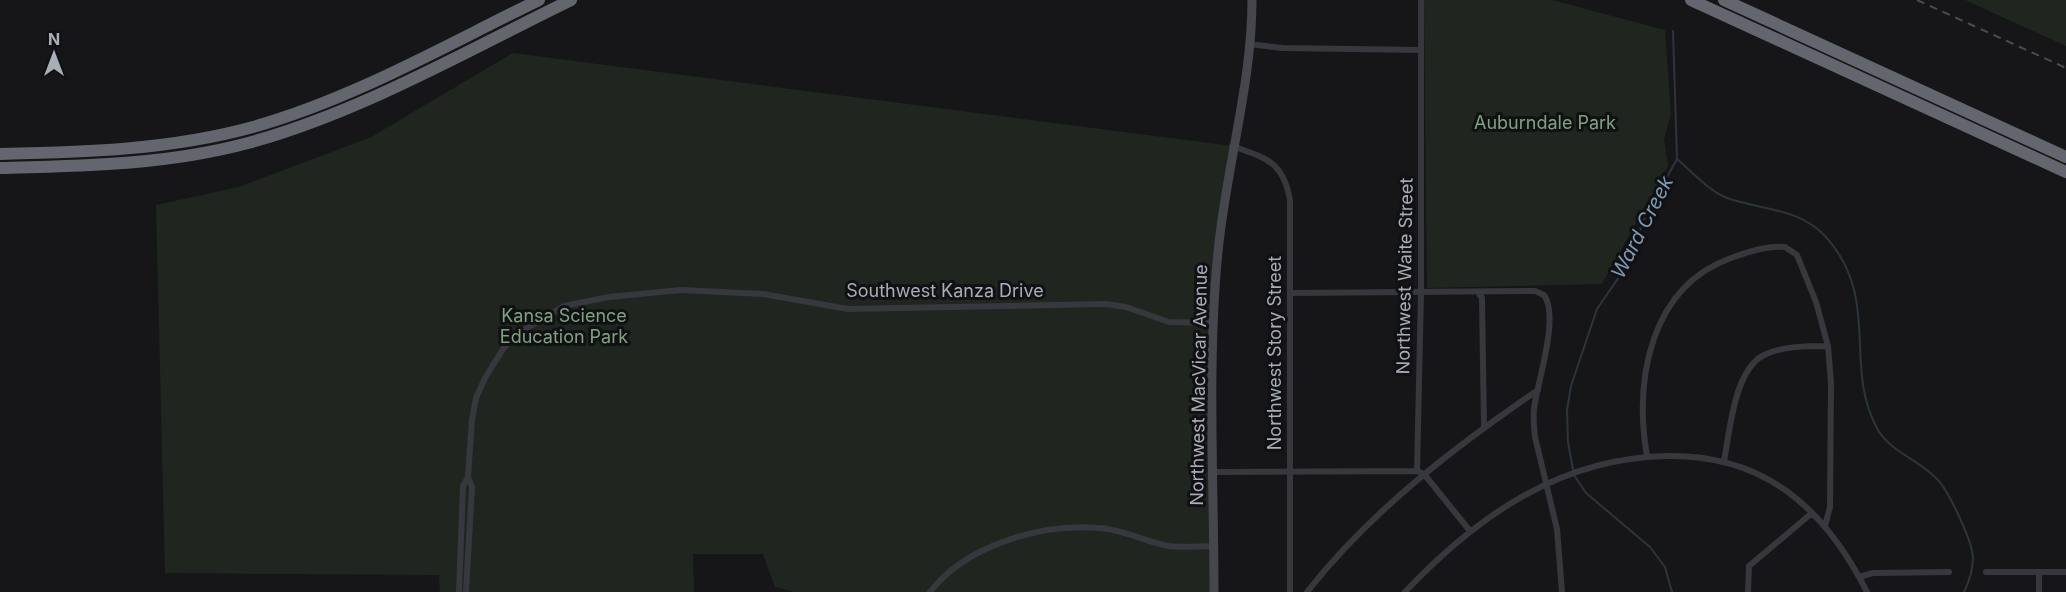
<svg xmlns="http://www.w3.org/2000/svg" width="2066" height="592" font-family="Inter,sans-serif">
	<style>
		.green { fill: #1e261f }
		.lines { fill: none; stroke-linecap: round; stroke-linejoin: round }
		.stream { stroke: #2c353c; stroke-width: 2 }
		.street { stroke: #37383d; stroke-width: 6 }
		.secondary { stroke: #45474d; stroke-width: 9 }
		.highway { stroke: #63666e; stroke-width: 12 }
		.rail { stroke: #4a4c52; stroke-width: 2; stroke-dasharray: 8 6; stroke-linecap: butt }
		.labels { text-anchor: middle; stroke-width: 6; stroke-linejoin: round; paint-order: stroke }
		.park-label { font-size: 18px; fill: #7fa381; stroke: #111113 }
		.street-label { font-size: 18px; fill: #a8adb8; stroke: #111113 }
		.water-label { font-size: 20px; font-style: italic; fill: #7f9bb3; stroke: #111113 }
	</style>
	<rect width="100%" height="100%" fill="#161618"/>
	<path class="green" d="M1424,0H1552L1665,30L1671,114L1664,139L1668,166L1602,284L1427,288Z
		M1965,0H2066V46Z
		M513,53L1232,146L1214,323V592H794L775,587L763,554H693L694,592H440L439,575L165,573L156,205L239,187L371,137Z"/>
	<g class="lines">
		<path class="stream" d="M1677,159C1691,171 1709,191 1727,198C1761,210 1800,208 1826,237C1882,300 1842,366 1878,430C1891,452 1921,461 1937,479C1949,491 1972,541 1973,557C1973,569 1969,582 1964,592
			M1672,592L1665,567L1650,547L1586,493L1574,475L1568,442L1567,410L1571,386L1597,309L1630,261L1643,221L1677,159L1673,31"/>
		<path class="street" d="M1249,44L1282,48L1421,50
			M1232,146C1266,158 1283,161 1290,200V592
			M1478,292L1482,298L1484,427
			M1291,293L1535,291L1544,295C1560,317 1537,383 1534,409C1533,419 1534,428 1535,437L1557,529L1562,592
			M1647,456C1634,380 1650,287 1731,258C1748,252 1768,245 1785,247L1797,255L1816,302L1828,346L1831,383L1830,507L1825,526
			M1724,461C1730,431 1734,370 1764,355C1782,346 1807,346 1828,346
			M1417,471L1421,293V0
			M1214,472L1417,471L1424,474L1470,531
			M1986,572H2066
			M1859,577L1873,573L1949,572
			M459,592L463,486L468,477
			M466,592L472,487L468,477L472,419L476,398L485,378L503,349L517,334L564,306L609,297L681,290L763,294L848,309L1106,304L1126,307L1169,322L1214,323
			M930,592C965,546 1041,523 1098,528C1123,529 1145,542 1169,546C1184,548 1199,546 1214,546
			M1307,592C1371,511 1453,448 1538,390
			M1405,592C1477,516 1561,457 1669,456C1766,455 1825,509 1867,592
			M1748,592L1749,566L1812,513
			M2039,592V572"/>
		<path class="secondary" d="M1214,592C1214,481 1207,361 1218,252C1226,168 1252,84 1252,0"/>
		<path class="highway" d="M1691,0L2066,172
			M1724,0L2066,157
			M0,154C85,152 170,150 253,127C353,99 446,45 539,0
			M0,168C83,166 166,165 248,143C361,112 466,51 571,0"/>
		<path class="rail" d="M1917,0L2066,68"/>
	</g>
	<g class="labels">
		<g class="park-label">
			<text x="1545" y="129">Auburndale Park</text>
			<text x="564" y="322">Kansa Science<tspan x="564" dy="21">Education Park</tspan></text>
		</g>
		<g class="street-label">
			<text transform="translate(1405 276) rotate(-89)" y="6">Northwest Waite Street</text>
			<text x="945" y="297">Southwest Kanza Drive</text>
			<text transform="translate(1275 353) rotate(-90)" y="6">Northwest Story Street</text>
			<text transform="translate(1199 385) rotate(-89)" y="6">Northwest MacVicar Avenue</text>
		</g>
		<g class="water-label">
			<text transform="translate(1642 227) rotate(-63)" y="7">Ward Creek</text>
		</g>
	</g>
	<g transform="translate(54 54)" stroke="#111113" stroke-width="4.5" paint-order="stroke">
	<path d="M0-4.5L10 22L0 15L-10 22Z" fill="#a8adb8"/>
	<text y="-9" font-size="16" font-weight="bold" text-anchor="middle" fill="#a8adb8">N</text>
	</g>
</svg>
